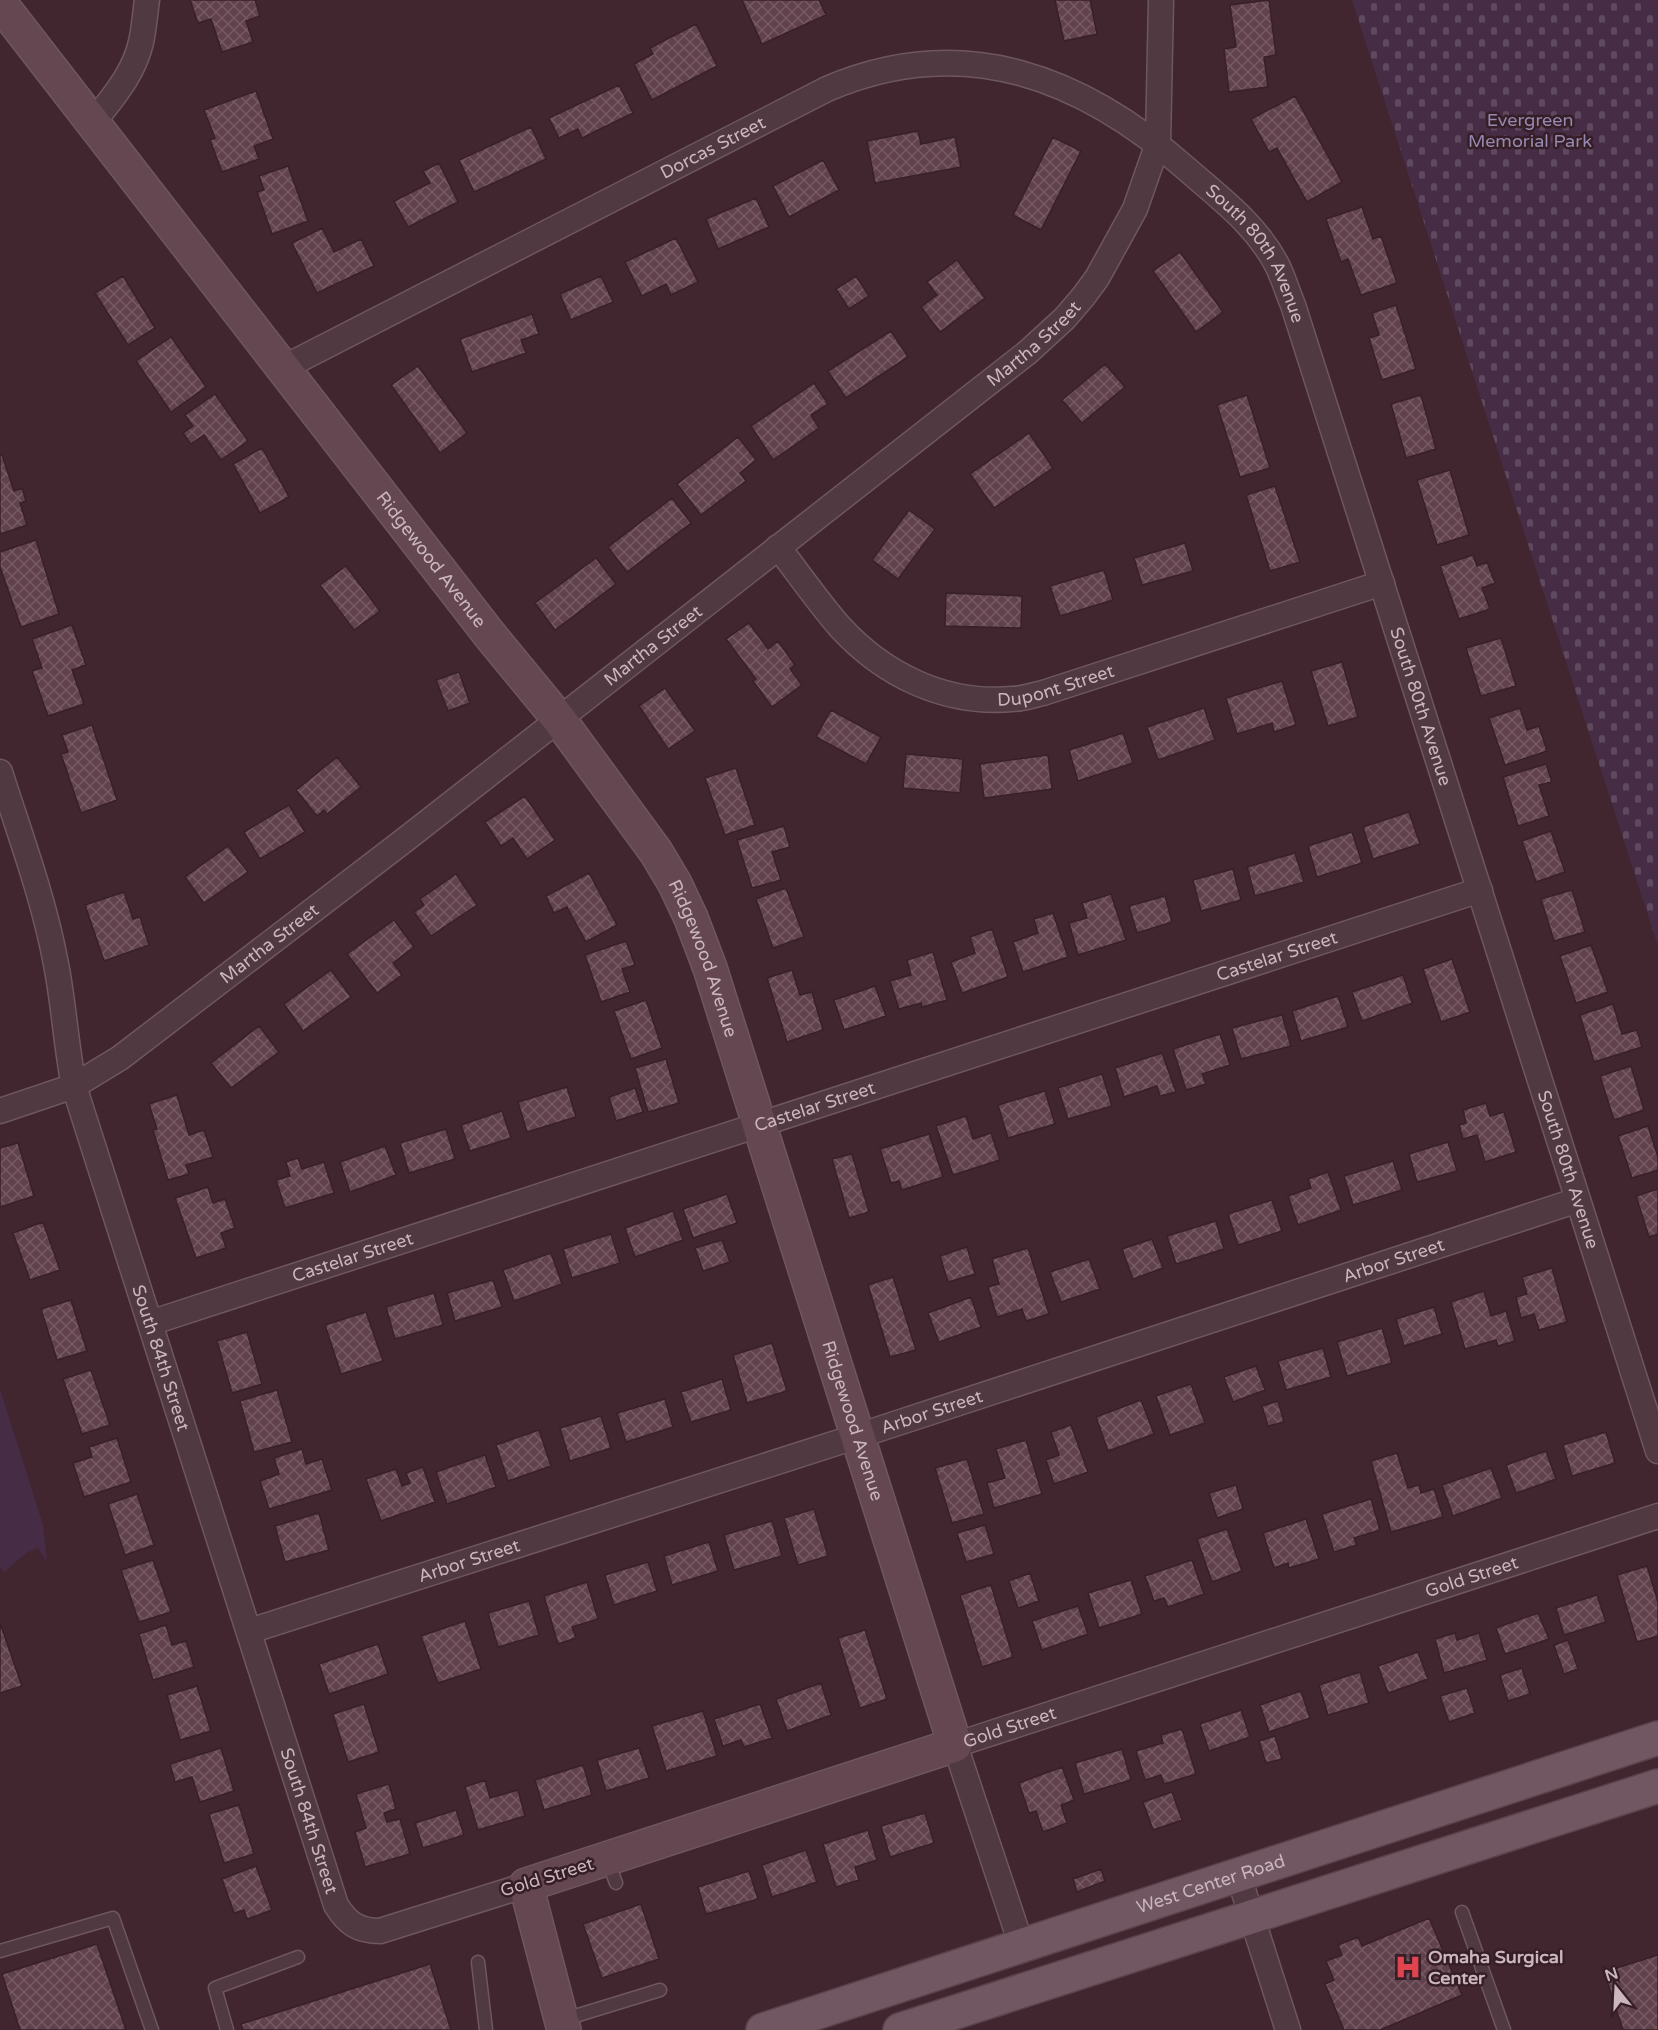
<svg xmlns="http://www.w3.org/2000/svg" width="1658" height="2030" font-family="'Varela Round',sans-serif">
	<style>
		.cemetery { fill: url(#cemetery-stones) }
		.green { fill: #462d45 }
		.building { fill: url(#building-cross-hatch); stroke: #382029; stroke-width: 1.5 }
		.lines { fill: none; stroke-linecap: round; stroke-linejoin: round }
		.lane-casing { stroke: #6e5760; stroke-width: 15 }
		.street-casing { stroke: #6e5760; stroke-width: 27 }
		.secondary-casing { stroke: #6e5760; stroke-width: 36 }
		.primary-casing { stroke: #5a434b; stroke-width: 36 }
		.lane { stroke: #513942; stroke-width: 12 }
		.street { stroke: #513942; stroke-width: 24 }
		.secondary { stroke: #644750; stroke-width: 33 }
		.primary { stroke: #715761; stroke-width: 33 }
		.labels { text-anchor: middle; stroke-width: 5; stroke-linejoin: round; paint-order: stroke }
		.park-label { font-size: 18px; fill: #9589b1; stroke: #361e27 }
		.street-label { font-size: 18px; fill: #cbb6bd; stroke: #361e27 }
		.poi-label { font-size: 18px; font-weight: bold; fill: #cbb6bd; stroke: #361e27; text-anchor: start }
	</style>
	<defs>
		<pattern id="cemetery-stones" width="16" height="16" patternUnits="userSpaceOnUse" patternTransform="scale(1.5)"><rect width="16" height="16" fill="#462d45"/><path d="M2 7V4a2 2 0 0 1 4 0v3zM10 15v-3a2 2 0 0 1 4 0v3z" fill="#5f495e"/></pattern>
		<pattern id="building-cross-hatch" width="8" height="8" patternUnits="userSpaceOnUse" patternTransform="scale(1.5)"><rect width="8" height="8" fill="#61414c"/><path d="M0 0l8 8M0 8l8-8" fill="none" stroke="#765a64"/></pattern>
	</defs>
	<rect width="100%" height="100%" fill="#41252f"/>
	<path class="cemetery" d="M1352,0H1658V946Z"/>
	<path class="green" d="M0,1389L43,1525L47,1562L38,1548L26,1553L4,1572L0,1567Z"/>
	<path class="building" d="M190,0H255L260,16L246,21L253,42L222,52L211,19L198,23Z
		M742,0H819L826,15L762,44Z
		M1055,0H1090L1097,34L1064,41Z
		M1269,0L1276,55L1264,57L1268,87L1229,92L1224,49L1236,47L1230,5Z
		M696,24L717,66L652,100L634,64L653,54L650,48Z
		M619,85L633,113L582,138L578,129L559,138L549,118Z
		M256,91L273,139L254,146L259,159L222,172L210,140L215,138L204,110Z
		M1295,96L1342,182L1307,202L1277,148L1269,152L1251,119Z
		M531,127L546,159L474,192L459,160Z
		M918,131L921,144L955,137L961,167L875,183L867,141Z
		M1053,137L1081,151L1041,230L1013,215Z
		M823,160L839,190L789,217L773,186Z
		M439,163L458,202L408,227L394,201L430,183L423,171Z
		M288,166L308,221L272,234L257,192L264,190L259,176Z
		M756,198L769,227L718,249L706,219Z
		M1362,207L1373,239L1381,236L1397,283L1361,295L1348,259L1341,262L1326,219Z
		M322,228L334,252L361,239L374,266L317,293L292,243Z
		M676,238L698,282L671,295L666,284L642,296L625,262Z
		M1180,252L1223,312L1196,332L1153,271Z
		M957,260L985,298L940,332L921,307L937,295L927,282Z
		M123,276L155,328L128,345L95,293Z
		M601,276L613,302L571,320L560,294Z
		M856,276L869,296L849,309L836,289Z
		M1396,305L1416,369L1382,380L1369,338L1379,335L1372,313Z
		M532,314L539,334L521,340L526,353L472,372L460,339Z
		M891,331L908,357L846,398L828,371Z
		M171,337L206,387L171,412L136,361Z
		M1105,364L1125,387L1082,423L1062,400Z
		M418,366L467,433L440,453L391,385Z
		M814,383L828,404L811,415L819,428L773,460L751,426Z
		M215,394L248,441L221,460L204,435L191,444L183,433L193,426L185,415Z
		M1247,395L1270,468L1240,477L1217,405Z
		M1421,395L1436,449L1406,458L1391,404Z
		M1029,433L1053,468L994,508L970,474Z
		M738,437L756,460L740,473L746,481L701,515L677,484Z
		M262,448L289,497L260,513L233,464Z
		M0,455H2L14,491L22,488L26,501L20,503L27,525L0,534Z
		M1450,470L1469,535L1437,545L1417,480Z
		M1275,486L1300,562L1270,571L1246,495Z
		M672,498L691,523L627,572L608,547Z
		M909,510L935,529L898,579L872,560Z
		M36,540L59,614L21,627L0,567V552Z
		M1185,543L1193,571L1142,585L1134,558Z
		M1473,555L1477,566L1487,562L1495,583L1482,588L1490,609L1459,619L1440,566Z
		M596,558L616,584L555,630L535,603Z
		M346,566L380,611L354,630L320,585Z
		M1104,570L1113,600L1060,616L1050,586Z
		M946,593L1022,596L1021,628L945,626Z
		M749,623L768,649L778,641L795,665L790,669L802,685L772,707L753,681L756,679L726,639Z
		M72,625L86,665L72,670L84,704L48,716L32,671L42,668L32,639Z
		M1501,638L1516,686L1481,696L1466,648Z
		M1342,662L1358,717L1328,726L1311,671Z
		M459,672L470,703L448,711L436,680Z
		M1282,681L1296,725L1274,732L1272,723L1237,734L1226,698Z
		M665,688L695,731L668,749L639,706Z
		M1204,708L1215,740L1158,760L1147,727Z
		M1520,708L1527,730L1539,726L1547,751L1505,765L1489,718Z
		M831,710L881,737L866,764L816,737Z
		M92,725L117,800L81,813L61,754L68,752L62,735Z
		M1123,733L1133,763L1078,781L1069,750Z
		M906,754L963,759L960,793L903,788Z
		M1048,755L1052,789L984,798L980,764Z
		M337,757L361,787L327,814L324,810L317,816L296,790Z
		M1546,764L1552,782L1539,785L1549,816L1518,826L1503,777Z
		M736,768L755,825L725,835L705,778Z
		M525,796L555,840L527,859L513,838L501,846L485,822Z
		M289,805L305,832L260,859L244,832Z
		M1409,812L1420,844L1373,859L1363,827Z
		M784,826L790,847L772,852L781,880L752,888L737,840Z
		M1551,831L1565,872L1536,882L1522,841Z
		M1352,832L1362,863L1317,877L1308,846Z
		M228,846L248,872L204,903L185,877Z
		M1295,853L1304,882L1255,896L1247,867Z
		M1233,869L1241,900L1201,911L1193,880Z
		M589,873L617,925L586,942L567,907L554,913L546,896Z
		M456,874L477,905L431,936L414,912L424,905L420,899Z
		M786,888L804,937L773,948L756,899Z
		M1572,890L1585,932L1554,941L1541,899Z
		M124,892L133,919L140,917L149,945L104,961L85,905Z
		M1111,894L1126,940L1078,955L1069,923L1087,918L1082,903Z
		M1165,896L1172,922L1137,933L1129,906Z
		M1053,913L1068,957L1023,972L1013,942L1038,933L1034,919Z
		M394,920L414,947L393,963L402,975L377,993L347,954Z
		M992,929L1008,977L962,993L951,962L975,953L970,937Z
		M626,941L635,965L622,969L630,992L601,1002L585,955Z
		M1591,945L1608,992L1576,1003L1560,956Z
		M933,952L947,1000L922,1007L921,1003L899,1009L890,981L911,975L907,960Z
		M1452,959L1470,1012L1441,1022L1423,969Z
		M331,970L351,997L303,1031L284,1004Z
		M792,970L800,995L812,992L823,1030L787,1042L767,978Z
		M1403,975L1412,1003L1362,1021L1352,992Z
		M875,986L886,1016L844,1030L834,1000Z
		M1338,996L1348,1027L1301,1041L1292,1011Z
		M646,1000L662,1048L631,1059L614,1011Z
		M1613,1004L1622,1034L1637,1030L1642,1047L1594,1062L1580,1015Z
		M1282,1015L1291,1046L1241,1059L1232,1028Z
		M259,1026L279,1052L231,1088L211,1063Z
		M1220,1034L1230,1065L1202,1074L1206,1084L1186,1090L1173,1049Z
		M1162,1053L1176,1092L1160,1096L1157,1086L1124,1097L1115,1068Z
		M666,1059L679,1103L648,1112L635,1068Z
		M1631,1066L1644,1110L1614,1120L1600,1076Z
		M1102,1074L1112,1106L1068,1119L1058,1088Z
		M567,1087L576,1117L527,1132L518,1102Z
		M635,1088L643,1112L616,1121L609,1097Z
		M1045,1091L1055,1124L1008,1138L998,1105Z
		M177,1095L189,1135L204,1130L213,1157L186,1165L189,1174L168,1180L153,1130L157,1129L149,1104Z
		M1486,1103L1490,1116L1504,1112L1516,1152L1485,1162L1477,1135L1463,1139L1459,1125L1466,1123L1463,1110Z
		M502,1111L511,1138L470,1151L461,1125Z
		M966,1116L973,1139L991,1133L1000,1160L953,1175L936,1126Z
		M1648,1126L1658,1157V1170L1632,1178L1618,1136Z
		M446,1129L455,1159L409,1173L400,1143Z
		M929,1134L943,1177L902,1190L899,1181L891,1183L880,1149Z
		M1448,1142L1457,1171L1417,1182L1409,1154Z
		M18,1143L34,1196L0,1207V1148Z
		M385,1146L396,1175L350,1192L340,1162Z
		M852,1154L869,1212L849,1218L832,1159Z
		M298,1158L302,1169L324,1162L334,1193L285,1208L276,1180L290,1176L286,1162Z
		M1393,1161L1402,1190L1353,1205L1344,1176Z
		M1328,1172L1341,1210L1298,1225L1288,1196L1311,1188L1308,1179Z
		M208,1187L213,1203L225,1199L235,1228L221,1233L226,1248L196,1258L175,1198Z
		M1658,1189V1234L1649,1237L1636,1196Z
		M727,1194L737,1223L693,1238L683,1209Z
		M1272,1200L1282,1231L1238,1245L1228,1214Z
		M673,1211L683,1240L635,1257L625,1228Z
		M1216,1221L1224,1249L1176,1264L1167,1236Z
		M43,1222L60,1270L30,1280L13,1233Z
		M611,1234L620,1263L572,1278L563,1249Z
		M1152,1239L1163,1268L1133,1279L1122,1249Z
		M722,1240L730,1262L703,1271L695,1248Z
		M967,1247L975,1274L948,1282L940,1256Z
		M1028,1248L1049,1314L1026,1321L1022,1309L997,1317L988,1287L999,1284L992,1259Z
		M551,1253L562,1284L514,1301L503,1270Z
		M1089,1259L1100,1289L1061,1302L1050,1272Z
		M1552,1268L1567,1322L1539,1330L1534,1314L1521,1318L1516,1297L1527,1294L1522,1277Z
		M893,1277L916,1350L890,1357L868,1285Z
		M493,1280L502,1307L455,1321L447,1293Z
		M1484,1291L1491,1316L1506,1311L1515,1341L1498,1346L1496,1340L1465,1349L1451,1302Z
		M434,1293L443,1325L395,1339L386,1307Z
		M971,1297L981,1327L939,1342L928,1313Z
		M71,1300L87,1351L57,1360L41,1309Z
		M1434,1307L1442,1334L1404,1346L1396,1319Z
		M366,1312L383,1361L341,1374L325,1325Z
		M1382,1328L1392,1363L1347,1376L1337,1342Z
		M247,1332L262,1384L232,1393L217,1341Z
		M772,1343L787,1391L747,1403L733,1355Z
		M1323,1348L1331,1377L1286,1390L1278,1361Z
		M1256,1366L1265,1390L1233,1402L1224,1377Z
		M91,1370L110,1425L82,1434L63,1379Z
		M722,1379L731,1410L691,1422L681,1392Z
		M1191,1384L1205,1423L1170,1435L1156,1396Z
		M277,1390L292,1442L254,1452L240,1401Z
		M665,1399L673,1427L626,1442L617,1413Z
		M1141,1400L1154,1434L1108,1451L1096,1417Z
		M1278,1401L1284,1422L1268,1426L1262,1406Z
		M601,1416L611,1448L570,1461L560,1428Z
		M1071,1425L1088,1472L1054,1484L1046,1460L1059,1455L1051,1432Z
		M539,1430L551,1466L508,1481L496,1445Z
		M1606,1432L1615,1463L1572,1476L1563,1445Z
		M117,1438L131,1482L84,1497L73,1463L92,1457L89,1447Z
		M1026,1440L1042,1494L994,1508L987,1483L1005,1478L996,1449Z
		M302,1449L306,1464L322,1459L332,1490L269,1509L260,1481L279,1474L274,1458Z
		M1546,1451L1556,1479L1516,1493L1506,1465Z
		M1397,1453L1408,1488L1419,1485L1421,1493L1434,1489L1443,1517L1391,1532L1371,1461Z
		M485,1455L496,1487L447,1504L436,1472Z
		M967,1459L984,1514L952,1523L935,1468Z
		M423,1467L435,1502L381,1521L366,1479L396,1469L402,1486L410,1483L406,1473Z
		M1491,1468L1502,1498L1453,1516L1442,1485Z
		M1236,1485L1243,1509L1217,1518L1209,1493Z
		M137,1494L154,1545L125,1555L108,1504Z
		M1371,1499L1380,1530L1354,1538L1357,1545L1334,1552L1322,1514Z
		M814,1509L828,1556L798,1565L784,1518Z
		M319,1513L329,1550L285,1562L275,1526Z
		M1306,1519L1319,1559L1289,1568L1288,1563L1274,1568L1263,1533Z
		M772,1521L782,1556L734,1570L724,1535Z
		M985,1525L994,1554L966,1562L957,1533Z
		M1227,1529L1242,1571L1212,1582L1197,1539Z
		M709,1542L718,1571L672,1585L664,1556Z
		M153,1560L171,1612L139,1622L121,1570Z
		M1192,1560L1204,1594L1168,1607L1164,1598L1154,1601L1145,1576Z
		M648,1562L657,1591L614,1605L605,1575Z
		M1647,1566L1658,1602V1636L1637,1642L1617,1575Z
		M1030,1573L1039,1601L1018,1608L1009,1581Z
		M1131,1580L1142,1614L1099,1628L1088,1593Z
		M587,1582L598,1619L572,1627L576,1638L558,1644L544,1596Z
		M991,1585L1013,1657L982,1667L960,1595Z
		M1597,1595L1606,1622L1564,1635L1556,1608Z
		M529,1601L539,1635L498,1647L488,1613Z
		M1078,1606L1088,1634L1042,1650L1032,1621Z
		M1538,1613L1549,1639L1505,1654L1496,1628Z
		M465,1621L481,1669L438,1683L421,1636Z
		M0,1623L22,1686L0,1693Z
		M166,1625L172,1645L186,1641L194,1667L153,1680L139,1634Z
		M865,1630L887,1699L860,1708L838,1638Z
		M1455,1633L1457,1640L1479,1633L1487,1660L1444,1673L1435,1639Z
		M1568,1640L1578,1669L1564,1674L1554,1645Z
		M378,1644L388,1674L329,1694L319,1664Z
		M1418,1652L1428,1679L1388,1693L1378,1666Z
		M1522,1668L1530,1694L1508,1701L1500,1675Z
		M1360,1672L1369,1703L1328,1715L1319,1685Z
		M821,1683L831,1715L787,1731L776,1699Z
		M197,1686L211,1731L180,1740L167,1695Z
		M1467,1688L1475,1713L1449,1722L1440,1696Z
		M1301,1691L1310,1718L1269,1732L1260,1705Z
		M364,1704L379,1752L348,1762L333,1714Z
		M760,1704L772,1738L744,1747L741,1740L723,1746L714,1719Z
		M1241,1710L1250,1737L1209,1751L1200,1724Z
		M703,1711L717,1756L666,1771L652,1726Z
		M1182,1729L1196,1774L1164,1784L1161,1775L1145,1780L1136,1751L1163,1743L1161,1735Z
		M1275,1736L1282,1759L1266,1763L1259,1741Z
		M221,1748L234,1791L200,1802L192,1777L175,1782L170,1764Z
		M639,1748L649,1778L606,1791L597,1760Z
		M1122,1749L1131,1780L1084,1794L1075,1763Z
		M583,1765L592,1795L544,1810L535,1780Z
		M1062,1767L1074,1800L1061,1805L1067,1823L1043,1832L1036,1811L1029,1813L1019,1783Z
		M485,1780L490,1798L518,1790L525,1816L478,1830L465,1787Z
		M389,1784L396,1809L384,1813L387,1822L400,1819L410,1854L365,1867L355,1832L366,1828L356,1794Z
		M1172,1792L1182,1820L1153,1830L1143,1802Z
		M239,1805L254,1854L224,1863L209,1814Z
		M456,1810L464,1835L423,1848L415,1823Z
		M925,1813L934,1843L890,1857L881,1826Z
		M868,1830L877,1860L855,1867L859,1880L836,1887L823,1844Z
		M806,1850L817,1882L772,1897L762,1865Z
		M256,1866L272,1910L247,1919L244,1910L234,1913L222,1879Z
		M1101,1869L1105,1881L1077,1892L1073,1879Z
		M749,1871L758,1899L706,1914L698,1887Z
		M641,1904L659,1959L602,1978L583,1924Z
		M1429,1918L1462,1995L1380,2030H1344L1325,1984L1334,1980L1326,1961L1342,1955L1338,1945L1358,1937L1362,1946Z
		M97,1944L126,2030H20L2,1974Z
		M1658,1955V2030H1623L1604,1972Z
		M430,1964L451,2030H243L241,2024Z"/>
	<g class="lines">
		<g class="lane-casing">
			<path id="lane" d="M607,1859L616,1883
				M1462,1912L1504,2030
				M0,1951L113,1918L152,2030
				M478,1962L486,2030
				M562,2020L660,1990
				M227,2030L215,1988L298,1957"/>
		</g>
		<g class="street-casing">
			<g id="street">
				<path d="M93,123C112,98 134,74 141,42C144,29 145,14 147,0"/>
				<path id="s1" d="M283,368L827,89C964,30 1084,78 1189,171C1222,200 1255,224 1276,263C1283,276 1287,291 1293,305L1658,1451"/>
				<path id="s2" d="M778,547C799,574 818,602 840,627C884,675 945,705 1012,699C1022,699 1033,695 1043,693L1382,583"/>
				<path id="s3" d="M0,772C20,835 44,899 56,964C64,1005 66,1046 74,1086L336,1905C347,1923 358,1931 380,1931L526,1885"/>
				<path id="s4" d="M0,1111L74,1086L120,1058L406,839L1028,352L1065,318L1083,297L1097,278L1135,209L1158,143L1161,0"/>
				<path id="s5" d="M150,1323L1480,890"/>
				<path id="s6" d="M250,1631L858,1436L1578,1200"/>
				<path d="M1238,1874L1288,2030"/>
				<path id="s7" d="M1021,1944L955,1745L1658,1516"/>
			</g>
		</g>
		<g class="secondary-casing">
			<g id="secondary">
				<path id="s8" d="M0,3L489,634L558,718L656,852L675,884L691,918L710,968L955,1745L526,1885L564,2030"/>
			</g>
		</g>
		<g class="primary-casing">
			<g id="primary">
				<path id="s9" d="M763,2030L1658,1738"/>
				<path d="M900,2030L1658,1786"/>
			</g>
		</g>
		<use href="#lane" class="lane"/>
		<use href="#street" class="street"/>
		<use href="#secondary" class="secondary"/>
		<use href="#primary" class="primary"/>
	</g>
	<defs>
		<g id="hospital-bare" transform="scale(2.07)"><path d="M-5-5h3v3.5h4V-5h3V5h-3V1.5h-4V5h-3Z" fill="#e0444e" stroke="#361e27" stroke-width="2.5" paint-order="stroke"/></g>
	</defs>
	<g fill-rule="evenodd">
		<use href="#hospital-bare" x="1408" y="1967"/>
	</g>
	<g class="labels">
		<g class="park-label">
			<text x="1530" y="126">Evergreen<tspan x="1530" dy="21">Memorial Park</tspan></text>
		</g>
		<g class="street-label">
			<text dy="6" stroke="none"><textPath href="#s1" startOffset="483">Dorcas Street</textPath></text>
			<text dy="6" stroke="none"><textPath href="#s1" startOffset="1114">South 80th Avenue</textPath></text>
			<text dy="6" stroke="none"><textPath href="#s4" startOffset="1292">Martha Street</textPath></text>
			<text dy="6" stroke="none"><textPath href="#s8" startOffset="704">Ridgewood Avenue</textPath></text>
			<text dy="6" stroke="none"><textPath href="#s4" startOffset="806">Martha Street</textPath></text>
			<text dy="6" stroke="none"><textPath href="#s2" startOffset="340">Dupont Street</textPath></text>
			<text dy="6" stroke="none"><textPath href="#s1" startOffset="1600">South 80th Avenue</textPath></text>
			<text dy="6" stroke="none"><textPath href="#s4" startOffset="320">Martha Street</textPath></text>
			<text dy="6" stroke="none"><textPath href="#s5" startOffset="1185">Castelar Street</textPath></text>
			<text dy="6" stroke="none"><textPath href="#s8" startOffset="1190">Ridgewood Avenue</textPath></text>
			<text dy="6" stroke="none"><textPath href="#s5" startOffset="699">Castelar Street</textPath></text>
			<text dy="6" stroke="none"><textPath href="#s1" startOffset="2086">South 80th Avenue</textPath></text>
			<text dy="6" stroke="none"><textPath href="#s5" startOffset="213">Castelar Street</textPath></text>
			<text dy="6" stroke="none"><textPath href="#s6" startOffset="1202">Arbor Street</textPath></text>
			<text dy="6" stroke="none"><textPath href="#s3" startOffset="609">South 84th Street</textPath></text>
			<text dy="6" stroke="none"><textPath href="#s6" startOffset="716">Arbor Street</textPath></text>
			<text dy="6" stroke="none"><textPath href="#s8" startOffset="1676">Ridgewood Avenue</textPath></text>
			<text dy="6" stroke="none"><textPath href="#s6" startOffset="230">Arbor Street</textPath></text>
			<text dy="6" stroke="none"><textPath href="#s7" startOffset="753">Gold Street</textPath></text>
			<text dy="6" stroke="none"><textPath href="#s7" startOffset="267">Gold Street</textPath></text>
			<text dy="6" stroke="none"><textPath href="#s3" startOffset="1095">South 84th Street</textPath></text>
			<text transform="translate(547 1877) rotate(-17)" y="6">Gold Street</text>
			<text dy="6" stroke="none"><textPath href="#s9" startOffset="471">West Center Road</textPath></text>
		</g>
		<g class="poi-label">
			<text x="1428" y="1963">Omaha Surgical<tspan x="1428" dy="21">Center</tspan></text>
		</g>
	</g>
	<g transform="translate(1616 1988) rotate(342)" stroke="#361e27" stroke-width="4.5" paint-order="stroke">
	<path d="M0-4.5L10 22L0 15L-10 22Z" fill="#cbb6bd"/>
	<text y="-9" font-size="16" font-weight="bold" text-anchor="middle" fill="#cbb6bd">N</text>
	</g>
</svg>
